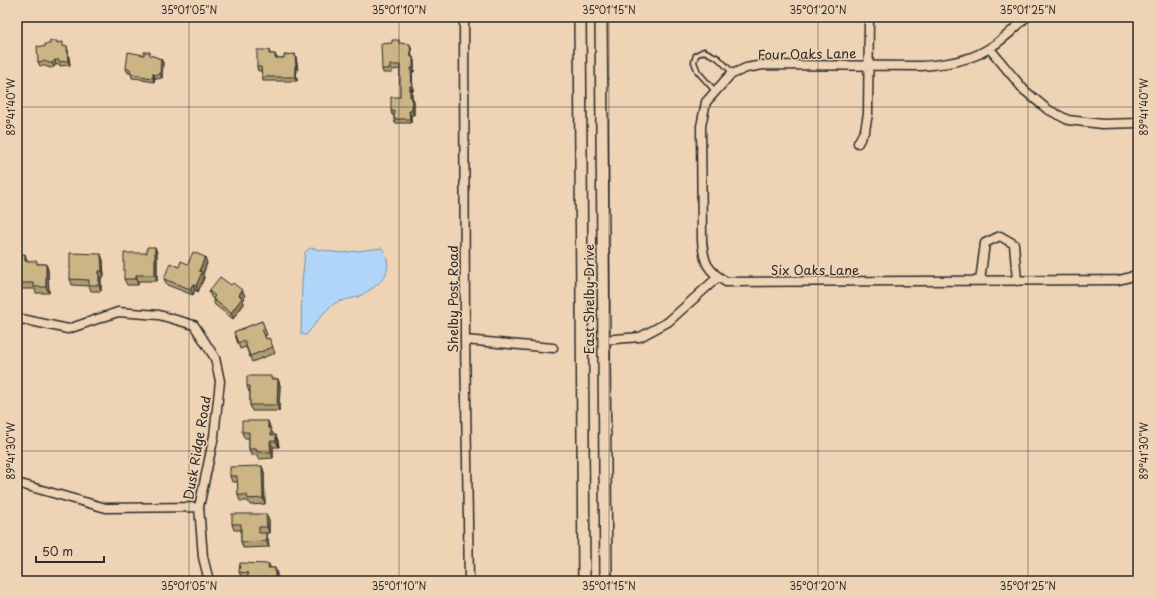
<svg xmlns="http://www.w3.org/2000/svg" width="1155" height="598" font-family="'Playpen Sans',sans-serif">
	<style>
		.water { fill: #afd5f9; stroke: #7a91a7 }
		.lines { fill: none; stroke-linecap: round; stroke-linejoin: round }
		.service-casing { stroke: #2b2b2b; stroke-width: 7 }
		.minor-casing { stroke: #2b2b2b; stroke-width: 11 }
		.secondary-casing { stroke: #2b2b2b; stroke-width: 14 }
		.service { stroke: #eed4b5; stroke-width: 4 }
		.minor { stroke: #eed4b5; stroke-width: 8 }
		.secondary { stroke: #eed4b5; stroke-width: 11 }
		.wall { fill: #af9c72; stroke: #2b2b2b }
		.shaded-wall { fill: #8f7f5c; stroke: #2b2b2b }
		.building { fill: #ccb584; stroke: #2b2b2b }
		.ticks { fill: none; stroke: #2b2b2b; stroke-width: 1; stroke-opacity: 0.45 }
		.labels { text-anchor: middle; stroke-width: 3; stroke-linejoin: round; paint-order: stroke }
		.street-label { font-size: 13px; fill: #2b2b2b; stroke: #eed4b5 }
		.neatline { fill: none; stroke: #2b2b2b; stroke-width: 1.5 }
		.ticks-label { font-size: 10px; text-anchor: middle; fill: #2b2b2b }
	</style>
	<rect width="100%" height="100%" fill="#eed4b5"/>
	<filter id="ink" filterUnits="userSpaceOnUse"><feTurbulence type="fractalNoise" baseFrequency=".025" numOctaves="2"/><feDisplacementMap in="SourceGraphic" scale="8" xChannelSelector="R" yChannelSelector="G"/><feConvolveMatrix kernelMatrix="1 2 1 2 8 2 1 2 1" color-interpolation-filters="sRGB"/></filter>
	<g filter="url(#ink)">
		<path class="water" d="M311,248L340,253L382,248C394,268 386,280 368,291C364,293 361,296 357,297C348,300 338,300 331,306C321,314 314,326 306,335L301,334L302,282L305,252Z"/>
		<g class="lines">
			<g class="service-casing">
				<path id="service" d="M715,91L698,72L694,62L696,55L704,51L718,58L733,73"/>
			</g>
			<g class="minor-casing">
				<path id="minor" d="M464,17L465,340L469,581
					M1026,17C992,53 970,63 921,66L763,65L746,68L730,75L706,102L701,126L702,241C704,263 707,270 726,282L1119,280L1130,277L1138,274
					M990,49L1024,90L1047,109L1068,120L1102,124L1138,123
					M858,143L865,130L868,114L869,17
					M980,281L985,243L1000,236L1014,244L1017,281
					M17,318L68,329L118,312L159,315L194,325L215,358L220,381L214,436L199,507L203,557L209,581
					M465,340L553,348
					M603,340L640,337L668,322L718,277
					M17,483L106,508L199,507"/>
			</g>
			<g class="secondary-casing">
				<path id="secondary" d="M580,17L584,581
					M601,17L606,581"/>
			</g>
			<use href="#service" class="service"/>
			<use href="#minor" class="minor"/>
			<use href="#secondary" class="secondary"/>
		</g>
		<path class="wall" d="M58,43L64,47L67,46L68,51L70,65L60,66V64L56,65L54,67L50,68L45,66H40L38,62L45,47Z
			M400,43L411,48L412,57L414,61V72H412L413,91H412V97L414,101V115H411V123H395L394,119V115H392L391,111L400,97V69L392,70V73H383L382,69Z
			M269,50L270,54H275L277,58H284L295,54L296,58L298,70H296L297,81H263L262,77V71H258L257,67Z
			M152,56L161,59L163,63L162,78L156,79L155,77L154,82L142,80L141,79L132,78L131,73H128L126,69Z
			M155,247L157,253V281H138V285H127L124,279L147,253Z
			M27,260V261L38,264H46L48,270L49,293H36L35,289H20L18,283Z
			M103,260L104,277H101V291H91L89,286L72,285L70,279Z
			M207,263L203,274L204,278L198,292L195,290L193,295L167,285L164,279L188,264Z
			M231,285L242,290L245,296L243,299L244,304L233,319L215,305L213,299L211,297L209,291Z
			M262,321L267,335H265L266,339L269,338L275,353L252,362L246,347L240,349L234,332Z
			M272,379H278L280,385L279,411H252L250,405V392H249L247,386Z
			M268,421L270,428L274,435H276L278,441L279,447H273V458L259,459L258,455H251L249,449V438H244L242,432Z
			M262,466L264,472L265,504L250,505L248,501H240L238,495V482H232L230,476Z
			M266,514L269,520V533H266L268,539L269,547L243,548L241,542V530H234L232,524Z
			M269,564L270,568H275L277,574V581H248V579L242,578L239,572Z"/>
		<path class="shaded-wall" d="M410,44L411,48L412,61L411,57Z
			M67,46L68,51L70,65L68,61Z
			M295,54L296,58L298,70L296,66Z
			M413,57L414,61V72L413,68Z
			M161,59L163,63L162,78L160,74Z
			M55,60L56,65L54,67L52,63Z
			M295,66L296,70L297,81L295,77Z
			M411,68L412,72L413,91L412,86Z
			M153,73L155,77L154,82L153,78Z
			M410,86L412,91V101L410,97Z
			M412,97L414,101V115L412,111Z
			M409,111L411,115V123L410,119Z
			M155,247L157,253V281L155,275Z
			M25,254L27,260L28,267L25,261Z
			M101,254L103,260L104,277L102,271Z
			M205,257L207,263L203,274L204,278L198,292L196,286L199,271Z
			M46,264L48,270L49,293L46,287Z
			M99,271L101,277V291L99,285Z
			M136,275L138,281V285L136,279Z
			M193,284L195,290L193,295L190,289Z
			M242,290L245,296L243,299L244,304L233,319L231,313L239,295Z
			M278,379L280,385L279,411L277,405Z
			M268,421L270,427V434L268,428Z
			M276,435L278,441L279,447L276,441Z
			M270,441L273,447V458L271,452Z
			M262,466L264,472L265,504L263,498Z
			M266,514L269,520V533L267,527Z
			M266,533L268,539L269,547L266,541Z
			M275,568L277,574V581H276L275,578Z"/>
		<path class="building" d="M392,40H399V43L410,44L411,57H413V68H411L412,86H410V97H412V111H409L410,119H394V111H391V97H400V65H390V69H382L381,44L392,43Z
			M50,41H57V43L63,42V47L67,46L68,61L59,62V60H55L52,63H49L44,61L38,62L37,46L45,47V44H50Z
			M257,50H269V54H275V58H284V55L295,54L296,66H295V77H262L261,67H257Z
			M128,52L144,55V52H150V55L161,59L160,74L154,75L153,73V78L140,76V75L131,74L130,69H126Z
			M147,247H155V275H136V279H124V253H147Z
			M193,252L205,257L199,271L202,272L196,286L193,284L190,289L164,279L170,263L179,267L181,261L188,264Z
			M70,253L101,254L102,271H99V285H89V280L70,279Z
			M17,254H25V261H37V264H46V287H34V283H18Z
			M220,277L231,285L233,283L242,290L239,295L242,298L231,313L213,299L215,296L209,291Z
			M262,321L265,329H262L266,339L269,338L273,347L250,356L244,340L238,343L234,332Z
			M247,376H271V379H278L277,405H250V386H247Z
			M242,421H268V428H271V435H276V441H270L271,452H257V449H249V432H242Z
			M262,466L263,498L248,499L247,495H238L237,476H230V467Z
			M232,514H266L267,527H259V533H266V541L241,542V524H232Z
			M240,563L269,564L268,568H275V578L271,577L270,581H248V573L239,572Z"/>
	</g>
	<path class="ticks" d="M189,17V581M399,17V581M609,17V581M818,17V581M1028,17V581M17,107H1138M17,451H1138"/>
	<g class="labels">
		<g class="street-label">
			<text transform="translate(807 54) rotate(-1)" y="5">Four Oaks Lane</text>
			<text x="815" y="275">Six Oaks Lane</text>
			<text transform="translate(453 299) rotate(-90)" y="5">Shelby Post Road</text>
			<text transform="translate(589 299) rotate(-90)" y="5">East Shelby Drive</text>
			<text transform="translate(197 448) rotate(-80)" y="5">Dusk Ridge Road</text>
		</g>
	</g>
	<rect width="1155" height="598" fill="none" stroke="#eed4b5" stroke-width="44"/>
	<path d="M36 556v6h68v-6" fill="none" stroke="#2b2b2b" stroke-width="2"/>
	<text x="42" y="556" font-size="12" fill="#2b2b2b" stroke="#eed4b5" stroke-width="3" paint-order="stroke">50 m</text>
	<rect x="22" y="22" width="1111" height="554" class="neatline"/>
	<g class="ticks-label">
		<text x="189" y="14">35°01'05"N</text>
		<text x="399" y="14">35°01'10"N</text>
		<text x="609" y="14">35°01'15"N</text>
		<text x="818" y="14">35°01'20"N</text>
		<text x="1028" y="14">35°01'25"N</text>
		<text transform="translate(1144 107) rotate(-90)" y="4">89°41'40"W</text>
		<text transform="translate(11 107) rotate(-90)" y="4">89°41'40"W</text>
		<text transform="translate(1144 451) rotate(-90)" y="4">89°41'30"W</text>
		<text transform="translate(11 451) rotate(-90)" y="4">89°41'30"W</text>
		<text x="189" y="590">35°01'05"N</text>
		<text x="399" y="590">35°01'10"N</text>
		<text x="609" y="590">35°01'15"N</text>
		<text x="818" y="590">35°01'20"N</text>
		<text x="1028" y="590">35°01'25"N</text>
	</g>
</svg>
